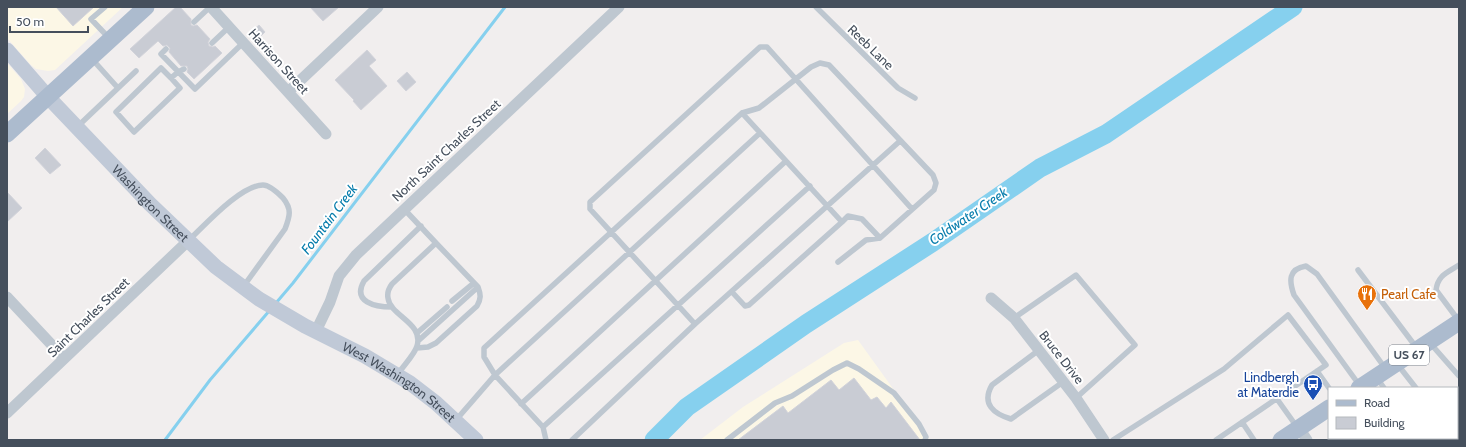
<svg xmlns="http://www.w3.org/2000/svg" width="1466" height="447" font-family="Cabin,sans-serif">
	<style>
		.commercial { fill: #fcf7e6 }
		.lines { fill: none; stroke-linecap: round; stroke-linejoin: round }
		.stream { stroke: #86d0ee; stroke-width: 3 }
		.river { stroke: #86d0ee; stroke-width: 19 }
		.building { fill: #c9ccd4; stroke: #d2d3da }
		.lane { stroke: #bec7d0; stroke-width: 5.5 }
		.street { stroke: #bec7d0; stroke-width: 11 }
		.secondary { stroke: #c0c9d7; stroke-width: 15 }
		.primary { stroke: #acbbce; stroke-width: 17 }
		.labels { text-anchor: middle; stroke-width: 4; stroke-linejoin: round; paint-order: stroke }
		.shield { fill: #fff; stroke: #7d848d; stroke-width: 1 }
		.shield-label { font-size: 12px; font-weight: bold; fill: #454f5c }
		.street-label { font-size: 13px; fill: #454f5c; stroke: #fff }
		.food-label { font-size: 13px; fill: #c56008; stroke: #fff; text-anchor: start }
		.transit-label { font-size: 13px; fill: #164399; stroke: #fff; text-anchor: end }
		.water-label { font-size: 14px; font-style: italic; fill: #087dac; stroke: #fff }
	</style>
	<rect width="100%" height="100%" fill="#f1eeee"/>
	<path class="commercial" d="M7,7H123L55,70L48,71L36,69L31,65L7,38Z
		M7,63L21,79L25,89L24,97L21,101L7,114Z
		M858,340L930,440H700L743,407L844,343Z"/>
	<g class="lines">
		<path class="stream" d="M276,303L293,283L505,7
			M165,440L210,380L270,310"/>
		<path class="river" d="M654,440L687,407L806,324L933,242L1040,168L1106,134L1293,7"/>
	</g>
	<path class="building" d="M56,7H94L73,26Z
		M176,7H180L191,19V25L193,26L197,25L210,39L208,42L209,46L213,47L215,46L222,53L194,79L187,72L188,69L187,66H181L169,52L170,48L167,45L163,46L158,41L139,58L130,49Z
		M310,7H339L323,21Z
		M259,25L265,32L258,39L251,32Z
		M367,50L376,60L369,66L387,86L361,110L353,101L354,100L335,80Z
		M407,72L416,82L406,91L397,81Z
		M45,148L61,165L50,174L35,158Z
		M7,192L22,208L7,222Z
		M854,378L871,400L877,397L886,408L891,402L920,440H738L783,406L788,413L831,380L839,390Z"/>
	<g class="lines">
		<path class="lane" d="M105,7L91,19L109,38
			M816,7L898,88L915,98
			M194,22L210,7
			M212,43L229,27
			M166,49L161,54L195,89L244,42
			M92,59L118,88
			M171,78L161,68L116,112L134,132L180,88L171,78L178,72L184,69
			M77,127L136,71
			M760,133L495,375L484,357V348L742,113L759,108L811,67L820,63L829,65L933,175L936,183L934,190L880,238L866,240L838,262
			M842,222L848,216L862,219L880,238
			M189,240C205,225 241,185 263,185C270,185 278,193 283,198C292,209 290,216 285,229L243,287
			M1358,270L1416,347
			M732,292L745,306L749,305L842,222L742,113
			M452,301L474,283
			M392,307C375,307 352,302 364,281L421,226
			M1014,318L1076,275L1135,345L1076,398
			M1459,321L1436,290C1438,275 1447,273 1459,265
			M695,324L590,209V202L760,47H767L912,209
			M417,333L447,307
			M418,341L478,287
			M1430,343L1459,376
			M417,348L428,347L436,343L477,306C481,299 481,295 478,287L436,243
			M1039,350L992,385C981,404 994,414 1011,419L1063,382
			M1398,365L1416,388
			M1317,371L1329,388
			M398,374C403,366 415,354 417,346C424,323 390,316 388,298C387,293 389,288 392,284L436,243L404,209
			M1377,378L1384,388
			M1360,386L1294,295C1289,281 1288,269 1306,266L1317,274L1385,368
			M1277,399L1297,427
			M521,404L786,161
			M456,420L495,375L543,427L546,440
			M1242,422L1254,440
			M543,427L810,186
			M1354,438L1355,440
			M1423,438L1424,440
			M1455,438L1457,440
			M572,440L695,324L900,141
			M727,440L775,403L792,396L833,370L847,363L859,369L894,393L919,424L926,437L925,440
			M1113,440L1224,369L1288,315L1326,365L1216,440
			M1340,440L1343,438"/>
		<path class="street" d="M211,7L326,134
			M288,92L378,7
			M7,297L64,358
			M991,298L1014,318L1076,398L1104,440
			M316,331L330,302L339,276L356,255L619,7
			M7,413L188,241
			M1299,428L1307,440"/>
		<path class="secondary" id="s1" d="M7,50L48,97L150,204L216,267L259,299L305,326L365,356L410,383L436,403L476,440"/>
		<path class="primary" d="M7,134L146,7
			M1359,388L1459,322
			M1281,440L1329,408"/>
	</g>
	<defs>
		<g id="restaurant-pin" transform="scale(1)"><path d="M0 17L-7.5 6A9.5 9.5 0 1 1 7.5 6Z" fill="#e8710a" stroke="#fff"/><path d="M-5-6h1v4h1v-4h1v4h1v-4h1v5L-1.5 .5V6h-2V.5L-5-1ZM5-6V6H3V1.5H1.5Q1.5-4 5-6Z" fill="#fff"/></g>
		<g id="bus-pin" transform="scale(1)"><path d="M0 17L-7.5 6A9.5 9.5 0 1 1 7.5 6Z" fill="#1a4fb4" stroke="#fff"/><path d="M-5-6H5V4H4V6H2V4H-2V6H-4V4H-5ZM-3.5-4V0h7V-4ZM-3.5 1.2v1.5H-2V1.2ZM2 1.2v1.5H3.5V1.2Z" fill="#fff"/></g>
	</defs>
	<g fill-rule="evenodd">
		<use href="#restaurant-pin" x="1367" y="294"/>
		<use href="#bus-pin" x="1313" y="384"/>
	</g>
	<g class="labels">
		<rect class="shield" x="1389" y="345" width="40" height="20" rx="3"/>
		<g class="shield-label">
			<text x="1409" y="359">US 67</text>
		</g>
		<g class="street-label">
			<text transform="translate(871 47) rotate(44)" y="5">Reeb Lane</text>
			<text transform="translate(279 61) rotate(48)" y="5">Harrison Street</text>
			<text transform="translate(446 150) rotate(-43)" y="5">North Saint Charles Street</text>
			<text dy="5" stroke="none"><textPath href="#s1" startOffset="210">Washington Street</textPath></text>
			<text transform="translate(88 317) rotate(-44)" y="5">Saint Charles Street</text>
			<text transform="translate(1062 357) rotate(52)" y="5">Bruce Drive</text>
			<text dy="5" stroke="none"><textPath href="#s1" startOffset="518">West Washington Street</textPath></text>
		</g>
		<g class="food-label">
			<text x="1381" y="299">Pearl Cafe</text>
		</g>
		<g class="transit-label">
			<text x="1299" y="382">Lindbergh<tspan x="1299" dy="15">at Materdie</tspan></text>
		</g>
		<g class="water-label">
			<text transform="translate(968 216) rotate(-34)" y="5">Coldwater Creek</text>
			<text transform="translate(329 219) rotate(-53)" y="5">Fountain Creek</text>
		</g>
	</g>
	<rect width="1466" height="447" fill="none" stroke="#454f5c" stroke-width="16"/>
	<rect x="1328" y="387" width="130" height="52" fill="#ffffff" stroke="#b5b9be"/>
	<rect x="1336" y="400" width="20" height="6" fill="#acbbce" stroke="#b5b9be"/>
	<text x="1364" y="407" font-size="12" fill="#454f5c">Road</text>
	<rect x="1336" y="417" width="20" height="12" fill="#c9ccd4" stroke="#b5b9be"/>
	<text x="1364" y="427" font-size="12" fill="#454f5c">Building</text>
	<path d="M10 26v6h78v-6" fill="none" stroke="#454f5c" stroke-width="2"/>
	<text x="16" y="26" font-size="12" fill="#454f5c" stroke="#ffffff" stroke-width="3" paint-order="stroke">50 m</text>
</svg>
